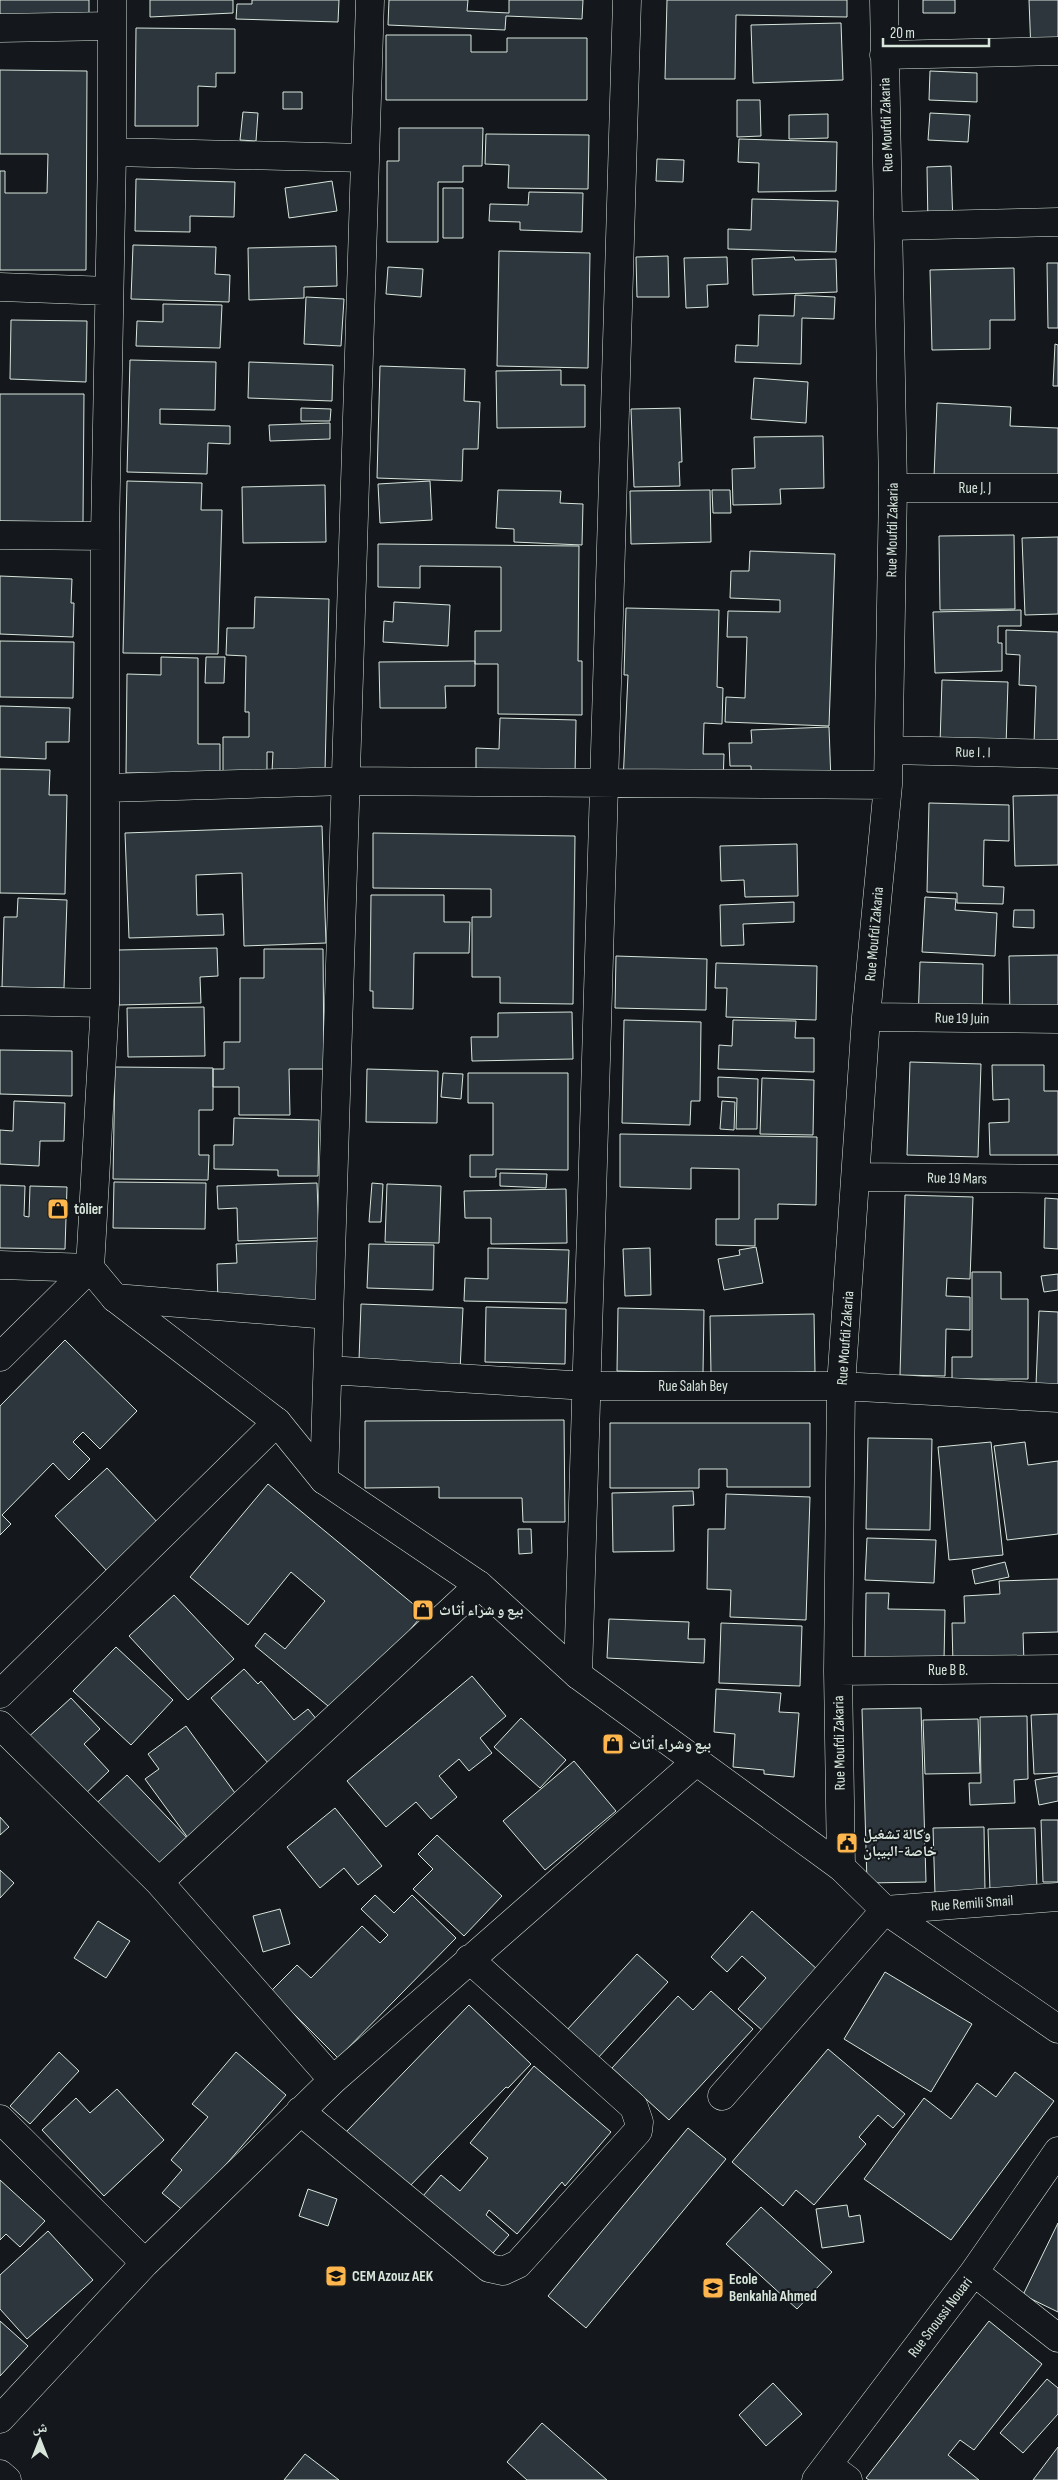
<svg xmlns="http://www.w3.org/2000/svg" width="1058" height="2480" font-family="'Sofia Sans Condensed','Noto Naskh Arabic',sans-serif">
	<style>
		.building { fill: #2c363c; stroke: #d8e6dc }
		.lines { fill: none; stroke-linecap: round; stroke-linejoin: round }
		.street-casing { stroke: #d8e6dc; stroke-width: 29 }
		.secondary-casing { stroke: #d8e6dc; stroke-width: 29 }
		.street { stroke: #14181c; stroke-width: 28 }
		.secondary { stroke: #14181c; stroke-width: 28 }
		.labels { text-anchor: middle; stroke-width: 4; stroke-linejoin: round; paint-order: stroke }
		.street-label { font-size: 15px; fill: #d8e6dc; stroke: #14181c }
		.poi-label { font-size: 15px; font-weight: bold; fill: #d8e6dc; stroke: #14181c; text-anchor: start }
	</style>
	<rect width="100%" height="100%" fill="#14181c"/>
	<path class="building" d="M0,0H89V18L0,20Z
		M150,0H233V13L150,17Z
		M252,0H339L338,22L236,19L237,4H252Z
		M389,0H468L467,11L509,13V0H583L582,19L506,16L505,30L388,25Z
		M667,0H847V17L736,15L735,79H665Z
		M923,0H955V13H923Z
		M1029,0H1058V52H1031Z
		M841,23L843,80L753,83L751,25Z
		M136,28L235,29V73H216V87L198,86V126H135Z
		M386,35H471V52H507V38H587V100H386Z
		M0,70L87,71L86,270H0V171H5V193H47L48,154H0Z
		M930,71L977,73V102L929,100Z
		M283,92H302V109H283Z
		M737,100H760L761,136L737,137Z
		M243,112L258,113L256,141L240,140Z
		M930,113L970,115L968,142L928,140Z
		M828,114V138L789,139V115Z
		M399,128H483L482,166H463V182H438V242H387V161H399Z
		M486,134L589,135L588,189L508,188L509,165L485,164Z
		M739,139L837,142L836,191L758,192L759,163L738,162Z
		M657,159L684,160L683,182L656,181Z
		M951,166L953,225L928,226L927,167Z
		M136,179L235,182L234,217L190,216V232L135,231Z
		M332,181L337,211L289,218L285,188Z
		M443,188H463V238H443Z
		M529,192L583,193L582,232L520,230V222L489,221L490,204L528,205Z
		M752,199L838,201L836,252L728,249V229L751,230Z
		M133,245L216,247L215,274L230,275L229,302L131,299Z
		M336,246L337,286L304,287V298L249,300L248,248Z
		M499,251L590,253L588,368L497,366Z
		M668,256L669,297H637L636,257Z
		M727,257L728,284L707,285L708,307L686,308L684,258Z
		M794,257L795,260L836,259L837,292L753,295L752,259Z
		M1047,263H1058V328H1048Z
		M388,267L423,269L421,297L386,294Z
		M1014,268L1015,320H990V349L932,350L930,270Z
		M795,295L835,297L834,319L802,318L801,364L735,362L736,345L758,346L759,315L794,316Z
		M306,297L344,299L341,346L304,344Z
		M163,304L222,305L220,348L136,346L137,321L163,322Z
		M11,320L87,321L86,382L10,379Z
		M1055,344L1058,345V386H1053Z
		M130,360L216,362L215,410L160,409V424L230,426V444L208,443L207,474L127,472Z
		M249,362L333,365L332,401L248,398Z
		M380,366L465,369L464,401L480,402L478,449H463L462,481L377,478Z
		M561,370V385H585V427L497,428L496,371Z
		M754,378L808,382L806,423L751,419Z
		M0,394H84L83,522L0,521Z
		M937,403L1011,407L1010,426L1058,428V480L934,477Z
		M301,408L331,409L330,421H301Z
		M680,408L682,462H679L680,486L634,487L631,409Z
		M330,423V439L270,441L269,425Z
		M823,436L824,488L780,489L781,504L733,505L732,469L755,468L754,437Z
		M127,481L202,483L201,510H222L218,654L123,653Z
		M430,481L432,520L380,523L378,484Z
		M325,485L326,542L243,543L242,487Z
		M498,490L561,491L560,503L583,504L582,545L514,542V529L496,528Z
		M710,490L711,542L631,544L630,491Z
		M712,490H730L731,513H713Z
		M1014,535L1015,609L940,610L939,536Z
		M1058,537V614L1025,615L1022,538Z
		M378,544L579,546L578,661H582V715L498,714V664H475V631H501V567L420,566V588L378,587Z
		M750,551L835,554L829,726L725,722L726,697L745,698L747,637H727L728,611L780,612V600L730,598L731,571H749Z
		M0,576L72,579L71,603H74L73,637L0,634Z
		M255,597L329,599L325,772H272L273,752H267V774L223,773V737H249V712H245L246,656L226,655L227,628H254Z
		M394,602L450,605L448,646L383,642L384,621L393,622Z
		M626,608L719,610L717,687L723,688L722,724L704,723L703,754H724L723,784L623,782L628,675H624Z
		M1021,610V626H998V643H1002V671L935,673L933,612Z
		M1006,630L1058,632V745L1034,744L1036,686L1019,685L1020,655L1006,654Z
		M0,641L74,642L73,698L0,697Z
		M161,657L198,658V744H220V773H126L127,674L161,675Z
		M206,657H225L224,683H205Z
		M475,661V686H445L446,708H380L379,662Z
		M942,680L1008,682L1006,746L940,744Z
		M0,706L70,708L69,742H46V759L0,757Z
		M500,718L576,720L575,777L476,771V748L499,749Z
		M829,727L831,782L752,785L751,766H730L729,743H752L751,730Z
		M0,769L50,770L49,795H67L65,894L0,893Z
		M1058,795V865L1015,866L1013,796Z
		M929,803L1009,805V841L984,840L983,886L1004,887L1003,904L957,903V893L927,892Z
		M322,826L326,943L244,946L242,873L196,875L197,915L223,914L224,935L129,938L125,833Z
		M373,833L575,836L573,1004L500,1003V977H472V917H491V889L373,888Z
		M797,844L798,896L745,897L744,880L721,881L720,846Z
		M371,895H444V922H470L469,953H414L413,1009L373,1008V991H370Z
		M925,897L956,899L955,910L997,913L995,956L922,952Z
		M18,898L67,900L64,988L2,987L4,917H17Z
		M794,902V922L743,924L744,945L721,946L720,905Z
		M1014,910H1034V928L1013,927Z
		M217,948L218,976L200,977L201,1003L119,1005L118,950Z
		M264,949H323L324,1069H289L290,1115H239V1087H213V1069H224V1042H240V978H264Z
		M1058,955V1018L1010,1019L1009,956Z
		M616,956L707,959L706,1010L615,1008Z
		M920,962L983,964L982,1025L918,1023Z
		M716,963L817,966L816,1020L726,1017L727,988H715Z
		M204,1007L205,1056L128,1057L127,1008Z
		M572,1012L573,1059L472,1061L471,1037H498V1013Z
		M624,1020L701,1022L700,1101H691L690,1125L622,1123Z
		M733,1020L796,1021L795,1038H814V1072L718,1069L719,1045L732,1046Z
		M0,1050L72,1051V1096L0,1094Z
		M910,1062L981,1064L978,1157L907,1155Z
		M992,1065H1044V1091H1058V1155H990L989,1123L1009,1122V1099L993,1100Z
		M115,1067L213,1068V1110H199V1155H209L208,1180L113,1179Z
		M367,1069L438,1071L437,1123L366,1122Z
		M443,1073L463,1074L461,1099L441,1097Z
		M468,1073H568V1170L496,1169V1177H470V1155H493V1103H468Z
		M718,1077L758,1079L757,1129H736L737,1098L718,1097Z
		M762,1078L814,1080L813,1135L760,1134Z
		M14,1101L65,1103L64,1141H40L39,1166L0,1164V1130L13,1131Z
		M722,1101L735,1102L734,1130L720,1129Z
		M234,1118L319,1120L318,1176H278V1170L214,1169V1145H233Z
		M620,1134L817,1137L816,1205L778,1204V1219H755V1246L716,1245V1219H739V1169L691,1168V1189L620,1187Z
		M500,1173L547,1174L546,1188L500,1186Z
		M114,1182L206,1183L205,1229L113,1228Z
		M317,1183L319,1238L238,1241L237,1208L218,1209L217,1186Z
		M372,1183L383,1184L381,1222H369Z
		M387,1184L441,1186L439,1243L385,1242Z
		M0,1185L25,1186L24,1216L29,1217L30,1186L67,1187L65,1249L0,1248Z
		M566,1189L567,1243L491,1244V1218H465L464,1191Z
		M905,1195L973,1197L970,1279L947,1278L946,1296L970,1297V1330L946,1329L945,1376L900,1375Z
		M1045,1198L1058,1199V1249L1044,1248Z
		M318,1241L321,1302L218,1305L217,1264L237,1263L236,1244Z
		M369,1244L434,1245L433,1290L367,1288Z
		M756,1247L763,1283L724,1290L718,1259L740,1255L739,1250Z
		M488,1248L569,1250L567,1303L464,1301L465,1278L488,1279Z
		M650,1248L651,1295L625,1296L623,1249Z
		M972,1272H1001V1299H1028V1379H952V1357H972Z
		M1058,1274V1290L1044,1292L1041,1276Z
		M361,1304L463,1308L460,1371L359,1360Z
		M486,1307L566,1309L565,1364L485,1362Z
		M618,1308L704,1310L703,1373L617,1371Z
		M1039,1311L1058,1312V1386L1036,1385Z
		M814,1314L815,1372L711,1374L710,1316Z
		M65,1340L137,1411L100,1449L83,1432L73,1442L90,1459L69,1480L53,1463L2,1515L11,1524L0,1535V1406Z
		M564,1420L565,1522H523L522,1498H439V1487L365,1488V1421Z
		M610,1423H810V1487H727V1469H699V1488H610Z
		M868,1438L932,1439L930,1530L866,1529Z
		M991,1442L1003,1555L949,1560L938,1447Z
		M1025,1442L1028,1465L1058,1461V1534L1007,1540L994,1446Z
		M107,1468L159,1524L108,1572L55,1516Z
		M268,1484L424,1613L339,1715L255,1646L265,1633L285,1649L325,1601L291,1572L248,1625L190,1577Z
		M693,1491L694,1505L673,1506L674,1551L613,1552L612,1493Z
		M726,1494L810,1497L806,1620L730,1617L731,1590L707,1589L708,1529H725Z
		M518,1529H531L532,1553L519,1554Z
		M867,1538L936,1540L934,1583L865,1580Z
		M1005,1562L1009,1577L975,1584L972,1570Z
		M1058,1579V1632L1023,1633L1024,1663L953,1665L952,1623H965L964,1596L1000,1594L999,1581Z
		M866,1593H889L888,1609L945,1610L944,1661L865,1659Z
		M174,1595L234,1659L188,1700L129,1636Z
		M609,1619L689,1622L688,1639H705L704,1663L607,1658Z
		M721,1623L802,1626L800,1686L719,1683Z
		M116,1647L173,1700L131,1745L73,1691Z
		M244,1669L258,1684L261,1681L294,1720L308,1709L318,1721L269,1764L211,1698Z
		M472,1676L506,1716L480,1738L492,1753L469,1771L459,1759L439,1776L457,1797L431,1819L416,1802L386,1827L347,1781Z
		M716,1689L781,1693L779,1712L799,1713L794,1777L764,1774V1770L733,1767L735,1734L714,1732Z
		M71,1698L100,1729L84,1744L109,1771L79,1800L24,1741Z
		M921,1708L926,1882L867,1883L862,1709Z
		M1058,1714V1773L1034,1774L1031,1715Z
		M1027,1716L1028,1779L1014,1780L1015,1803L970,1805L969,1783H981L980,1717Z
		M521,1718L566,1760L540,1788L494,1747Z
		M978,1719L980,1773L925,1774L923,1720Z
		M186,1726L243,1804L191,1842L145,1779L159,1769L148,1754Z
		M574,1761L616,1811L545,1870L503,1821Z
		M127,1775L190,1841L162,1868L123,1827L112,1836L88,1811Z
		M1058,1776V1801L1039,1805L1035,1780Z
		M335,1808L382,1866L358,1885L344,1868L320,1888L287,1847Z
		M0,1817L9,1827L0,1835Z
		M1041,1820H1058V1882H1043Z
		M984,1827L985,1892L935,1894L933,1828Z
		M1035,1828L1037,1890L990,1891L988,1829Z
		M437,1835L502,1896L464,1936L413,1889L433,1869L418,1854Z
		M0,1870L14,1883L0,1898Z
		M375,1895L394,1913L412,1895L456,1938L338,2058L271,1991L297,1965L311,1978L362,1926L380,1943L388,1935L361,1909Z
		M280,1909L290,1944L263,1952L253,1916Z
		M752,1911L818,1970L763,2031L738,2009L766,1978L742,1956L727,1972L711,1957Z
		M98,1921L130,1941L106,1978L74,1958Z
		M637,1954L668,1982L597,2059L566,2031Z
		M885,1972L972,2024L931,2092L844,2039Z
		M711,1991L753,2029L669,2120L612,2068L678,1996L693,2010Z
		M469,2005L531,2064L508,2088L506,2087L406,2190L346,2132Z
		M828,2049L905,2114L893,2128L878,2115L859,2137L866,2144L814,2205L796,2190L783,2206L732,2162Z
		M59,2052L79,2071L30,2124L10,2106Z
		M236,2052L286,2095L185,2212L162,2193L182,2170L171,2160L208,2117L192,2104Z
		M534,2066L611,2132L565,2186L562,2182L517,2234L489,2210L486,2215L509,2235L486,2261L417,2203L441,2175L460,2191L488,2158L470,2143Z
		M1015,2072L1054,2101L951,2240L864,2179L924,2098L951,2119L977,2083L996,2097Z
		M117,2089L164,2140L104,2196L42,2130L76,2098L90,2113Z
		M688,2128L726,2159L586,2328L548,2296Z
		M0,2180L45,2221L20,2247L6,2234L0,2240Z
		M308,2189L337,2199L328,2226L299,2216Z
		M847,2205L849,2217L860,2215L864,2242L822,2248L816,2209Z
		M761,2207L832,2272L797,2309L726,2244Z
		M1058,2223V2312L1023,2295Z
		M48,2231L93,2280L27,2339L0,2309V2275Z
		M0,2321L28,2346L0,2376Z
		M989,2321L1042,2364L974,2450L960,2440L948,2455L979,2480H869L866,2478Z
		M1047,2379L1058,2388V2414L1023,2453L1000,2433Z
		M773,2383L802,2414L766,2446L739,2415Z
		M542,2423L607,2480H527L507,2462Z
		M1058,2447V2480H1033Z
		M305,2454L339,2480H284Z"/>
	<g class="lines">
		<g class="street-casing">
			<path id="street" d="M0,28L111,26
				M884,55L1058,51
				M112,152L365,158
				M890,226L1058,222
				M0,287L109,291
				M893,488H1058
				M0,535L105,536
				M889,750L1058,754
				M106,788L346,781L888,785
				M0,1001L105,1003
				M866,1017L1058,1019
				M857,1177L1058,1179
				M0,1265L90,1268L105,1003V536L112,152V0
				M115,1298L329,1315
				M328,1370L587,1386H841L1058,1398
				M324,1480L370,0
				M838,1671L1058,1669
				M578,1675L627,0
				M0,1694L277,1422
				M0,1725L159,1882L333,2080L697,1761
				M841,1867L838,1671L841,1386L866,1017L888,785L893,488L884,0
				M159,1882L479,1585
				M722,2096L885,1910L1058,1897
				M300,2111L489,2268L503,2271L518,2264L638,2131L639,2122L634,2107L469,1959
				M0,2119L145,2263L333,2080
				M974,2272L1058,2338
				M0,2419L145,2263
				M828,2465L848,2480
				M0,2474L7,2480
				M816,2480L974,2272L1058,2151"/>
		</g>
		<g class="secondary-casing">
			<path id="secondary" d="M0,1357L90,1268L115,1298L277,1422L324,1480L479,1585L578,1675L841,1867L885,1910L1058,2029"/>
		</g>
		<use href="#street" class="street"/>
		<use href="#secondary" class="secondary"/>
	</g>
	<defs>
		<g id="shop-square" transform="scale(1.125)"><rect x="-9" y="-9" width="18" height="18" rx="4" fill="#ffb74d" stroke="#14181c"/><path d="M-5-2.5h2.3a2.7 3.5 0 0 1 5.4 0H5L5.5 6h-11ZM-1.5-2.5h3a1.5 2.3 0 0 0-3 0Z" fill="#111"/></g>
		<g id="civic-square" transform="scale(1.125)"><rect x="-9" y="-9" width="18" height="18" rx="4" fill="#ffb74d" stroke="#14181c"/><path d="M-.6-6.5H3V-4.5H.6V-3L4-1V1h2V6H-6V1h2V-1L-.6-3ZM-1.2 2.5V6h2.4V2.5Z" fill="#111"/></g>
		<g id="school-square" transform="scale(1.125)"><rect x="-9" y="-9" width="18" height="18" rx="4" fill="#ffb74d" stroke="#14181c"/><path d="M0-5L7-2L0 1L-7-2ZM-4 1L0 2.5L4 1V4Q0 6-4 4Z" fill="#111"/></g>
	</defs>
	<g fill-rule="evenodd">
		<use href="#shop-square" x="58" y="1209"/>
		<use href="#shop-square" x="423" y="1610"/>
		<use href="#shop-square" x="613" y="1744"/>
		<use href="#civic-square" x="847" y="1843"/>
		<use href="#school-square" x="336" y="2276"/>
		<use href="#school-square" x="713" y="2288"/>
	</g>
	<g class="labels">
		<g class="street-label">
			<text transform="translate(886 125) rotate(-92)" y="5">Rue Moufdi Zakaria</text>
			<text x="975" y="493">Rue J. J</text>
			<text transform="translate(892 530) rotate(-89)" y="5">Rue Moufdi Zakaria</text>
			<text transform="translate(973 752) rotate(1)" y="5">Rue I . I</text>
			<text transform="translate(874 934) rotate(-85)" y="5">Rue Moufdi Zakaria</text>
			<text transform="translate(962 1018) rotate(1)" y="5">Rue 19 Juin</text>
			<text transform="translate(957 1178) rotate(1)" y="5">Rue 19 Mars</text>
			<text transform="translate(845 1338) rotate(-86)" y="5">Rue Moufdi Zakaria</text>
			<text x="693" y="1391">Rue Salah Bey</text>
			<text x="948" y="1675">Rue B B.</text>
			<text transform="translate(839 1743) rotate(-91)" y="5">Rue Moufdi Zakaria</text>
			<text transform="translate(972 1903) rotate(-4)" y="5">Rue Remili Smail</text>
			<text transform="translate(940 2317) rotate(-53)" y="5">Rue Snoussi Nouari</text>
		</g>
		<g class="poi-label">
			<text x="74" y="1214">tôlier</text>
			<text x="439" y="1615">بيع و شراء أثاث</text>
			<text x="629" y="1749">بيع وشراء أثاث</text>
			<text x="863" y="1839">وكالة تشغيل<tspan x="863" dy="17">خاصة-البيبان</tspan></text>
			<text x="352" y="2281">CEM Azouz AEK</text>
			<text x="729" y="2284">Ecole<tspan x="729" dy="17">Benkahla Ahmed</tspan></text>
		</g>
	</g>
	<g transform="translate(40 2440)" stroke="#14181c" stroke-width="4" paint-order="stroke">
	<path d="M0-4L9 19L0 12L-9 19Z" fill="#d8e6dc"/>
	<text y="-8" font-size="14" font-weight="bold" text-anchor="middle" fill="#d8e6dc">ش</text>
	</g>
	<path d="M883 38v8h106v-8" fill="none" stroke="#d8e6dc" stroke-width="2.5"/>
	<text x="890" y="38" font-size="15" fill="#d8e6dc" stroke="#14181c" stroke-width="4" paint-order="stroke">20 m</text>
</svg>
